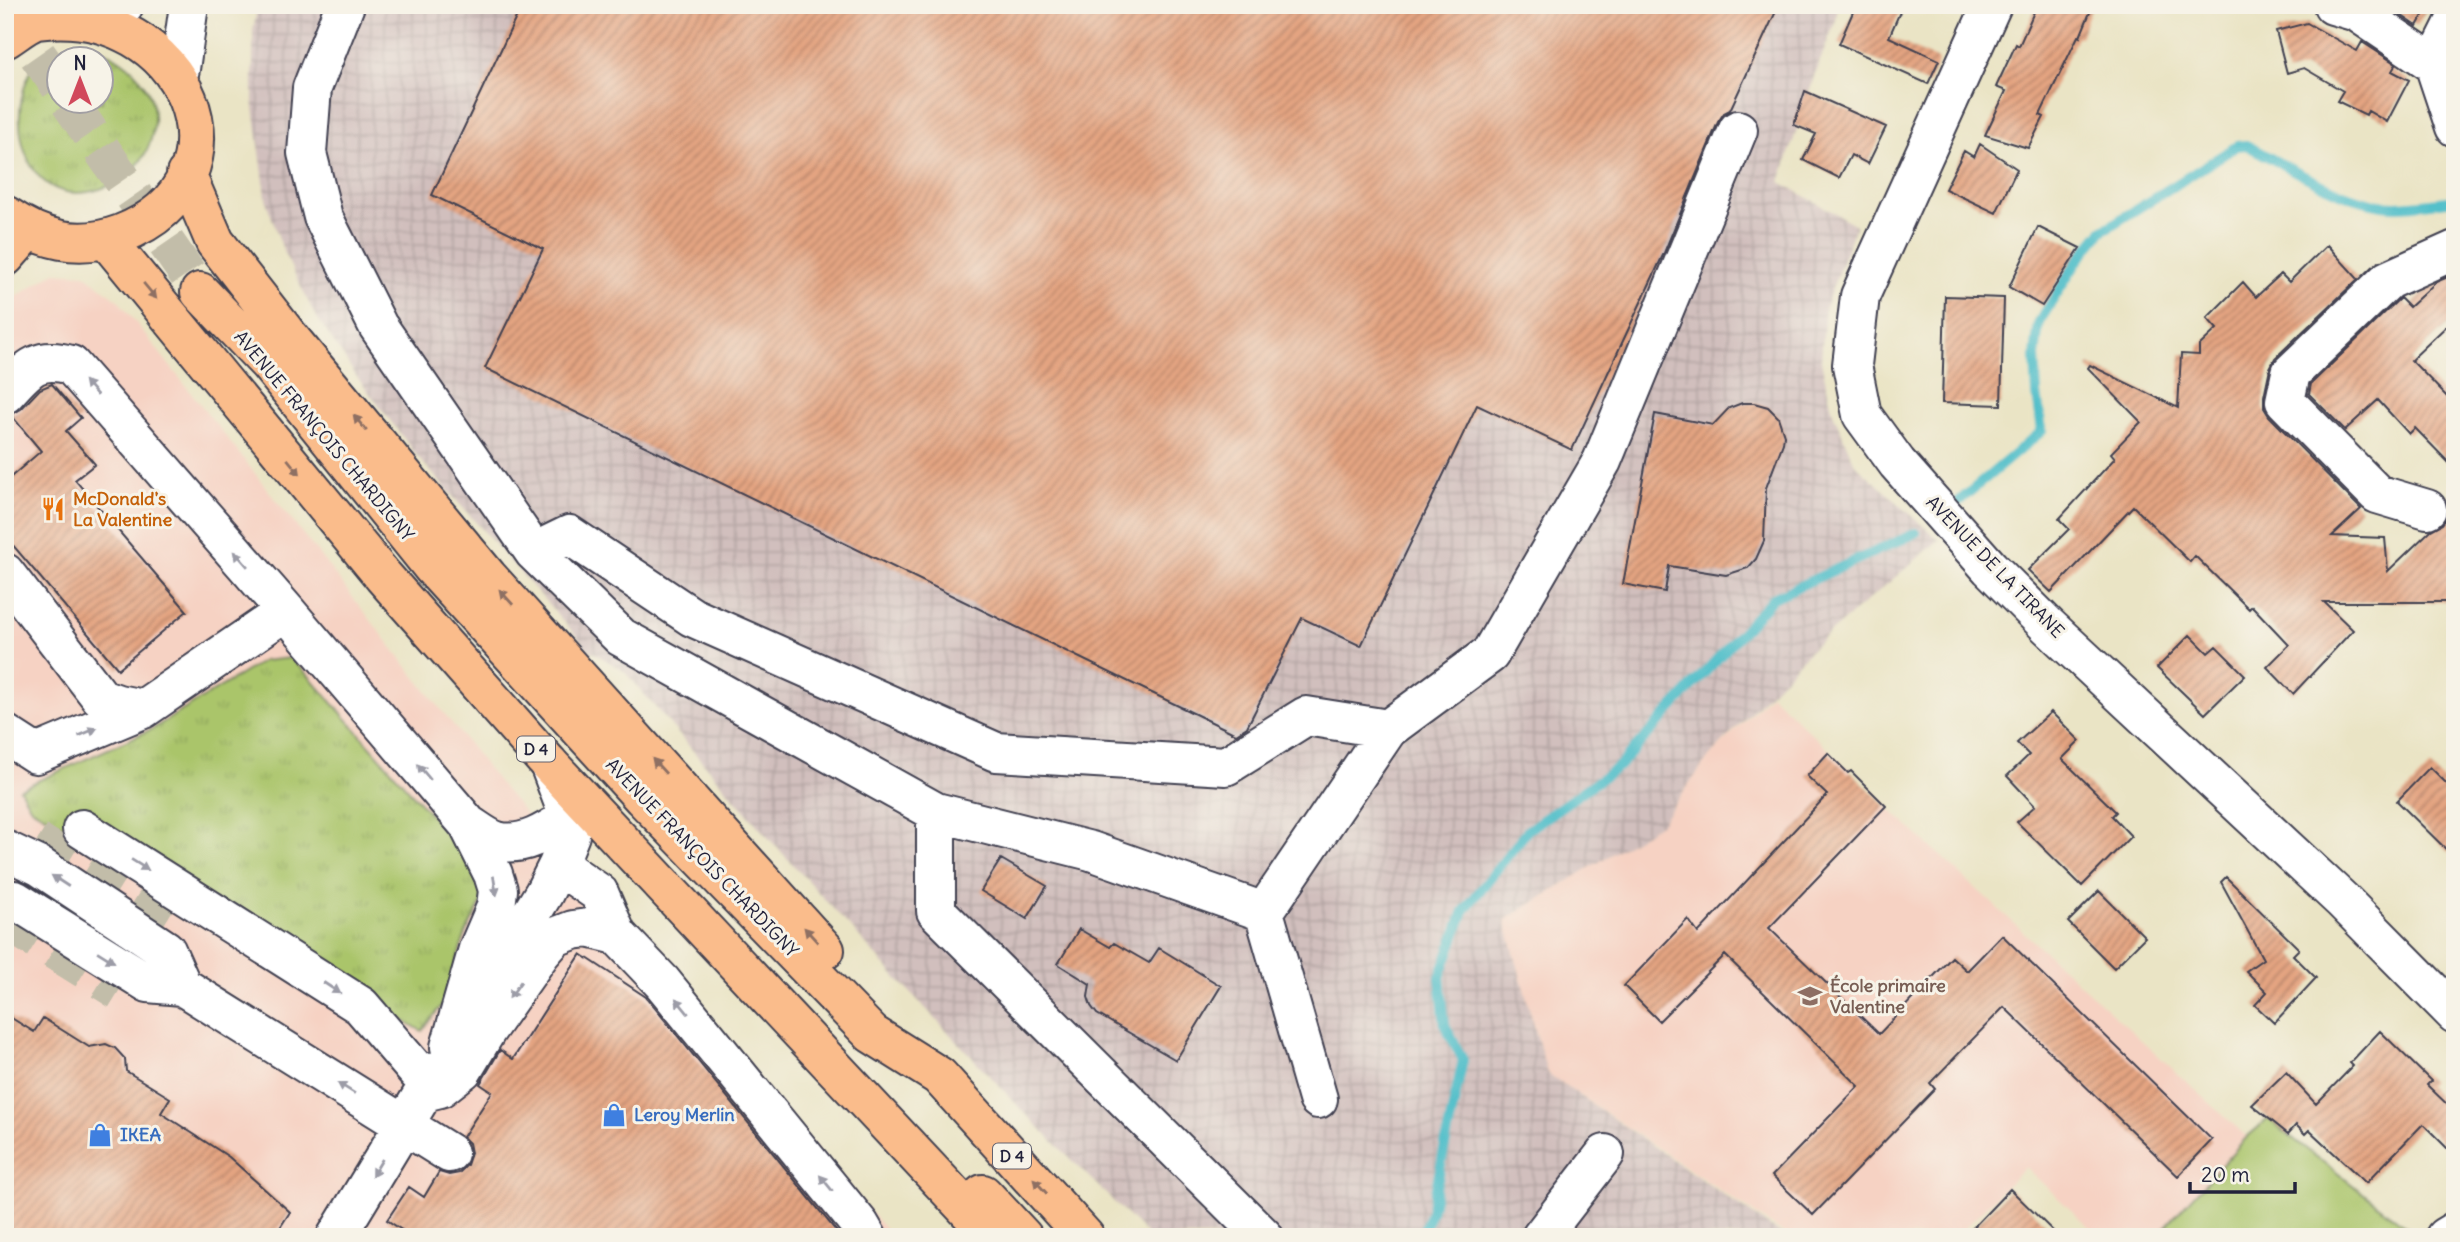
<svg xmlns="http://www.w3.org/2000/svg" width="2460" height="1242" font-family="Delius,sans-serif">
	<style>
		.built { fill: #f6d2c3 }
		.industrial { fill: url(#industrial-grid) }
		.grass { fill: url(#grass-tufts); stroke: #667453; stroke-width: 2; fill-rule: evenodd }
		.garden { fill: #aac56b; stroke: #667453; stroke-width: 2 }
		.lines { fill: none; stroke-linecap: round; stroke-linejoin: round }
		.stream { stroke: #50bec9; stroke-width: 10 }
		.building { fill: url(#building-hatch) }
		.minor-tunnel { stroke: #c2bda9; stroke-width: 38; stroke-dasharray: 38 19; stroke-linecap: butt }
		.major-tunnel { stroke: #c2bda9; stroke-width: 38; stroke-dasharray: 38 19; stroke-linecap: butt }
		.minor-casing { stroke: #403f50; stroke-width: 42 }
		.major-casing { stroke: #403f50; stroke-width: 42 }
		.minor { stroke: #fff; stroke-width: 38 }
		.major { stroke: #fabc8b; stroke-width: 38 }
		.oneway { fill: #8e6f63 }
		.oneway2 { fill: #9c9ca7 }
		.labels { text-anchor: middle; stroke-width: 6; stroke-linejoin: round; paint-order: stroke }
		.shield { fill: #f7f3e8; stroke: #62616f; stroke-width: 2 }
		.shield-label { font-size: 16px; font-weight: bold; fill: #22223b }
		.street-label { font-size: 18px; fill: #22223b; stroke: #f7f3e8 }
		.food-label { font-size: 18px; font-weight: bold; fill: #c56008; stroke: #f7f3e8; text-anchor: start }
		.education-label { font-size: 18px; font-weight: bold; fill: #785e54; stroke: #f7f3e8; text-anchor: start }
		.shop-label { font-size: 18px; font-weight: bold; fill: #366cbe; stroke: #f7f3e8; text-anchor: start }
	</style>
	<defs>
		<pattern id="industrial-grid" width="8" height="8" patternUnits="userSpaceOnUse" patternTransform="scale(1.75)"><rect width="8" height="8" fill="#d1bfbd"/><path d="M0 4h8M4 0v8" fill="none" stroke="#b3a4a3"/></pattern>
		<pattern id="grass-tufts" width="24" height="20" patternUnits="userSpaceOnUse" patternTransform="scale(1.75)"><rect width="24" height="20" fill="#aac56b"/><path d="M3 7l-1-3M5 7V3M7 7l1-3M15 17l-1-3M17 17v-4M19 17l1-3" fill="none" stroke="#92a95e"/></pattern>
		<pattern id="building-hatch" width="6" height="6" patternUnits="userSpaceOnUse" patternTransform="scale(1.75)"><rect width="6" height="6" fill="#e4a481"/><path d="M-1 1l2-2M0 6l6-6M5 7l2-2" fill="none" stroke="#b8856b"/></pattern>
	</defs>
	<rect width="100%" height="100%" fill="#f7f3e8"/>
	<filter id="ink" filterUnits="userSpaceOnUse"><feTurbulence type="fractalNoise" baseFrequency=".0143" numOctaves="2"/><feDisplacementMap in="SourceGraphic" scale="14" xChannelSelector="R" yChannelSelector="G"/><feConvolveMatrix kernelMatrix="1 2 1 2 8 2 1 2 1" color-interpolation-filters="sRGB"/></filter>
	<filter id="wash" filterUnits="userSpaceOnUse"><feTurbulence type="fractalNoise" baseFrequency=".00686" numOctaves="4" result="noise"/><feDisplacementMap in="SourceGraphic" scale="28" xChannelSelector="R" yChannelSelector="G"/><feGaussianBlur stdDeviation="1.57" result="paint"/><feColorMatrix in="noise" values="0 0 0 0 0 0 0 0 0 0 0 0 0 0 0 0 0 1.4 0 .05"/><feComposite in="paint" operator="in"/></filter>
	<g filter="url(#wash)">
		<rect width="100%" height="100%" fill="#eae4c5"/>
		<path class="built" d="M55,272L85,274L118,300L500,784L892,1237H5V311L16,297Z
			M1771,694L1886,806L2247,1137L2156,1237H2137L2132,1231L2127,1237H2100L2025,1167L1956,1237H1789L1547,1073L1505,920L1660,824L1709,757Z"/>
		<path class="industrial" d="M258,5H1838L1836,20L1814,76L1780,182L1856,225L1825,307L1821,361L1833,413L1855,464L1939,540L1814,646L1709,757L1660,824L1505,920L1547,1073L1785,1237H1149L1025,1113L893,974L764,833L624,671L588,649L418,457L357,377L314,313L284,253L267,204L253,100V30Z"/>
		<path class="grass" d="M89,46C136,59 169,100 147,150C138,169 120,183 100,189C12,217 0,86 47,53C59,47 75,47 89,46ZM60,60H102V102H60Z
			M290,658L308,675L481,872L487,892L466,933L442,1005L422,1031L31,808L20,789L152,729L263,661Z"/>
		<path class="garden" d="M2268,1119L2413,1232L2404,1237H2156L2247,1137Z"/>
		<g class="lines">
			<path class="stream" d="M1959,501L2042,431L2037,394L2035,356L2039,322L2079,259L2102,231L2237,146L2246,145C2289,167 2347,205 2396,206C2415,206 2435,202 2455,200
				M1421,1237L1431,1212L1463,1060L1445,1025L1440,977L1464,911L1528,830L1619,766L1773,598L1916,533"/>
		</g>
		<g id="blocks">
			<path class="building" d="M522,5H1779L1730,110L1724,113L1718,122L1664,253L1572,450L1477,405L1361,646L1302,618L1247,727L1236,734L485,368L543,249L432,195Z
				M1856,5H1903L1889,37L1939,60L1928,84L1839,44Z
				M2037,5H2093L2080,37L2078,36L2040,115L2044,117L2028,148L1985,135L2006,91L1996,87L2016,44L2019,46Z
				M2386,5H2429L2417,26Z
				M2307,23L2357,51L2362,42L2396,64L2392,71L2409,80L2387,122L2368,111L2366,115L2337,101L2343,91L2304,68L2287,73L2276,31Z
				M1805,91L1886,127L1868,164L1851,155L1839,178L1803,160L1816,134L1794,125Z
				M1980,144L2017,169L1996,213L1945,189L1964,151L1974,157Z
				M2038,227L2080,248L2042,306L2009,287Z
				M2327,245L2358,279L2275,358L2270,368L2264,396V408L2269,416L2361,509L2332,536L2385,538L2388,571L2431,530L2442,524L2455,507V602H2324L2353,630L2293,694L2267,667L2289,645L2252,606L2249,609L2195,556L2190,562L2133,506L2051,592L2028,570L2069,529L2059,519L2115,458L2111,453L2141,422L2088,368L2090,365L2178,408L2181,354L2199,355V346L2217,329L2207,318L2243,282L2256,297L2281,274L2289,282Z
				M2455,274V318L2411,360L2455,405V469L2415,428L2409,434L2378,400L2345,430L2309,394L2311,384L2400,298L2409,307L2436,282Z
				M1945,296L2004,298L2001,405L1942,403Z
				M52,384L81,418L66,431L95,464L75,480L187,611L118,669L5,536V482L41,451L11,415L21,409L40,389Z
				M1742,403H1754L1768,407L1778,417L1784,435L1783,443L1766,488L1764,541L1756,559L1748,568L1726,575L1669,566L1665,592L1623,584L1655,414L1713,425L1729,408Z
				M2190,635L2208,653L2216,646L2245,675L2205,714L2157,668Z
				M2051,712L2080,741L2062,759L2116,812L2112,816L2131,836L2082,886L2017,822L2035,806L2007,776L2029,755L2017,743Z
				M1828,753L1848,773L1851,771L1886,806L1769,928L1879,1034L1952,957L1967,971L2002,935L2212,1140L2178,1176L2004,1007L1930,1083L1935,1089L1813,1215L1772,1176L1859,1086L1725,955L1659,1021L1624,986L1688,919L1698,933L1827,795L1807,776Z
				M2430,767L2455,792V858L2397,801Z
				M1001,859L1047,886L1027,919L981,891Z
				M2226,877L2299,949L2293,955L2316,978L2274,1023L2255,1005L2267,992L2246,971L2263,959L2221,882Z
				M2099,891L2145,937L2114,968L2068,922Z
				M1079,929L1110,947L1114,943L1149,963L1159,948L1221,986L1176,1060L1097,1014L1091,1006L1088,997L1090,984L1058,964Z
				M581,954L646,997L841,1237H412L387,1220L409,1187L424,1197L439,1172L449,1175L459,1173L467,1165L471,1153L469,1143L463,1137L492,1092L480,1084L500,1050L513,1059Z
				M5,1014L34,1032L43,1018L89,1047L106,1044L115,1048L125,1059L126,1071L170,1098L161,1113L229,1157L290,1212L274,1237H5Z
				M2380,1031L2431,1081L2427,1085L2455,1112V1156L2423,1124L2366,1183L2309,1130L2305,1134L2296,1125L2288,1134L2252,1105L2286,1072L2316,1104L2353,1066L2350,1063Z
				M2010,1189L2059,1237H1964Z"/>
		</g>
	</g>
	<g filter="url(#ink)">
		<use href="#blocks" fill-opacity="0" stroke="#403f50" stroke-width="2"/>
		<g class="lines">
			<path class="minor-tunnel" d="M37,841L168,922
				M5,920L119,991"/>
			<path class="major-tunnel" d="M5,8L60,87
				M69,102L200,292"/>
			<g class="minor-casing">
				<path id="minor" d="M345,5L312,88L307,153L323,217L378,326L534,552L621,637L936,812
					M1992,5L1860,296L1852,365L1862,415L1897,463L1990,568L2048,626L2343,901L2455,1014
					M2333,5L2357,12L2434,64
					M113,16L124,5
					M2455,22L2434,64L2455,127
					M180,69L189,5
					M5,394C27,370 36,355 71,365L286,611L468,824L493,874L498,890L496,907L478,949L450,1047
					M2427,509L2377,494L2285,401L2291,373L2388,280L2455,250
					M534,552L569,535L692,617L996,752L1226,766L1306,716L1388,729
					M5,573L101,698L118,704L143,709
					M5,734L36,754L143,709L286,611
					M468,824C476,829 487,838 497,841C523,848 548,831 569,817
					M82,829L361,1006L427,1083
					M5,850L39,866L166,950L182,986
					M558,865L599,893L617,935
					M5,900H15L148,983L182,986L449,1153
					M1264,912L1318,1099
					M478,1001L544,893L558,865L570,835L569,817L549,764
					M424,1092L440,1088L463,1070L487,1030L541,953L555,937L573,930L588,928L617,935L662,982L860,1225L867,1237
					M336,1237L424,1092L435,1071
					M1264,1237L936,911V812L1091,851L1264,912L1388,729L1490,654L1602,461L1738,130
					M1541,1237L1605,1154
					M2445,1237L2455,1231"/>
			</g>
			<g class="major-casing">
				<path id="major" d="M5,39C15,33 26,23 37,20C187,0 260,180 121,234C78,250 42,240 5,215
					M186,174L215,242L285,332L488,577L825,950
					M106,239L383,576L549,764L993,1237
					M5,257L28,231
					M200,292L269,364L433,568L643,798L872,1034L939,1076L1085,1237
					M983,1194L1023,1237"/>
			</g>
			<use href="#minor" class="minor"/>
			<use href="#major" class="major"/>
		</g>
		<defs><path id="oneway-solid" d="M-6-.8H1V-3.2L6.5 0L1 3.2V.8H-6Z" transform="scale(1.75)"/></defs>
		<g class="oneway">
			<use href="#oneway-solid" transform="translate(150 291) rotate(50)"/>
			<use href="#oneway-solid" transform="translate(360 423) rotate(-130)"/>
			<use href="#oneway-solid" transform="translate(294 467) rotate(51)"/>
			<use href="#oneway-solid" transform="translate(506 597) rotate(-132)"/>
			<use href="#oneway-solid" transform="translate(659 766) rotate(-132)"/>
			<use href="#oneway-solid" transform="translate(811 935) rotate(-132)"/>
			<use href="#oneway-solid" transform="translate(1040 1186) rotate(-132)"/>
		</g>
		<g class="oneway2">
			<use href="#oneway-solid" transform="translate(91 388) rotate(-131)"/>
			<use href="#oneway-solid" transform="translate(241 559) rotate(-131)"/>
			<use href="#oneway-solid" transform="translate(88 732) rotate(-23)"/>
			<use href="#oneway-solid" transform="translate(424 772) rotate(-130)"/>
			<use href="#oneway-solid" transform="translate(140 865) rotate(32)"/>
			<use href="#oneway-solid" transform="translate(60 881) rotate(-147)"/>
			<use href="#oneway-solid" transform="translate(495 886) rotate(81)"/>
			<use href="#oneway-solid" transform="translate(106 957) rotate(32)"/>
			<use href="#oneway-solid" transform="translate(332 988) rotate(33)"/>
			<use href="#oneway-solid" transform="translate(515 990) rotate(125)"/>
			<use href="#oneway-solid" transform="translate(682 1006) rotate(-129)"/>
			<use href="#oneway-solid" transform="translate(346 1088) rotate(-148)"/>
			<use href="#oneway-solid" transform="translate(377 1168) rotate(121)"/>
			<use href="#oneway-solid" transform="translate(826 1183) rotate(-129)"/>
		</g>
	</g>
	<defs>
		<g id="restaurant-bare" transform="scale(1.89)"><path d="M-5-6h1v4h1v-4h1v4h1v-4h1v5L-1.5 .5V6h-2V.5L-5-1ZM5-6V6H3V1.5H1.5Q1.5-4 5-6Z" fill="#e8710a" stroke="#f7f3e8" stroke-width="2.5" paint-order="stroke"/></g>
		<g id="school-bare" transform="scale(1.89)"><path d="M0-5L7-2L0 1L-7-2ZM-4 1L0 2.5L4 1V4Q0 6-4 4Z" fill="#8d6e63" stroke="#f7f3e8" stroke-width="2.5" paint-order="stroke"/></g>
		<g id="shop-bare" transform="scale(1.89)"><path d="M-5-2.5h2.3a2.7 3.5 0 0 1 5.4 0H5L5.5 6h-11ZM-1.5-2.5h3a1.5 2.3 0 0 0-3 0Z" fill="#3f7fe0" stroke="#f7f3e8" stroke-width="2.5" paint-order="stroke"/></g>
	</defs>
	<g fill-rule="evenodd">
		<use href="#restaurant-bare" x="53" y="509"/>
		<use href="#school-bare" x="1810" y="996"/>
		<use href="#shop-bare" x="614" y="1115"/>
		<use href="#shop-bare" x="100" y="1135"/>
	</g>
	<g class="labels">
		<g class="shield">
			<rect x="517" y="736.5" width="38" height="25" rx="5"/>
			<rect x="993" y="1143.5" width="38" height="25" rx="5"/>
		</g>
		<g class="shield-label">
			<text x="536" y="755">D 4</text>
			<text x="1012" y="1162">D 4</text>
		</g>
		<g class="street-label">
			<text transform="translate(324 436) rotate(50)" y="6">AVENUE FRANÇOIS CHARDIGNY</text>
			<text transform="translate(1995 567) rotate(46)" y="6">AVENUE DE LA TIRANE</text>
			<text transform="translate(702 858) rotate(46)" y="6">AVENUE FRANÇOIS CHARDIGNY</text>
		</g>
		<g class="food-label">
			<text x="73" y="505">McDonald's<tspan x="73" dy="21">La Valentine</tspan></text>
		</g>
		<g class="education-label">
			<text x="1830" y="992">École primaire<tspan x="1830" dy="21">Valentine</tspan></text>
		</g>
		<g class="shop-label">
			<text x="634" y="1121">Leroy Merlin</text>
			<text x="120" y="1141">IKEA</text>
		</g>
	</g>
	<rect width="2460" height="1242" fill="none" stroke="#f7f3e8" stroke-width="28"/>
	<g transform="translate(80 80)"><circle r="33" fill="#f7f3e8" stroke="#a29fa3" stroke-width="2"/>
	<path d="M0-5L12 26L0 18L-12 26Z" fill="#d1495b"/>
	<text y="-10" font-size="19" font-weight="bold" text-anchor="middle" fill="#22223b">N</text>
	</g>
	<path d="M2190 1182v10h105v-10" fill="none" stroke="#22223b" stroke-width="3.5"/>
	<text x="2201" y="1182" font-size="21" fill="#22223b" stroke="#f7f3e8" stroke-width="5" paint-order="stroke">20 m</text>
</svg>
